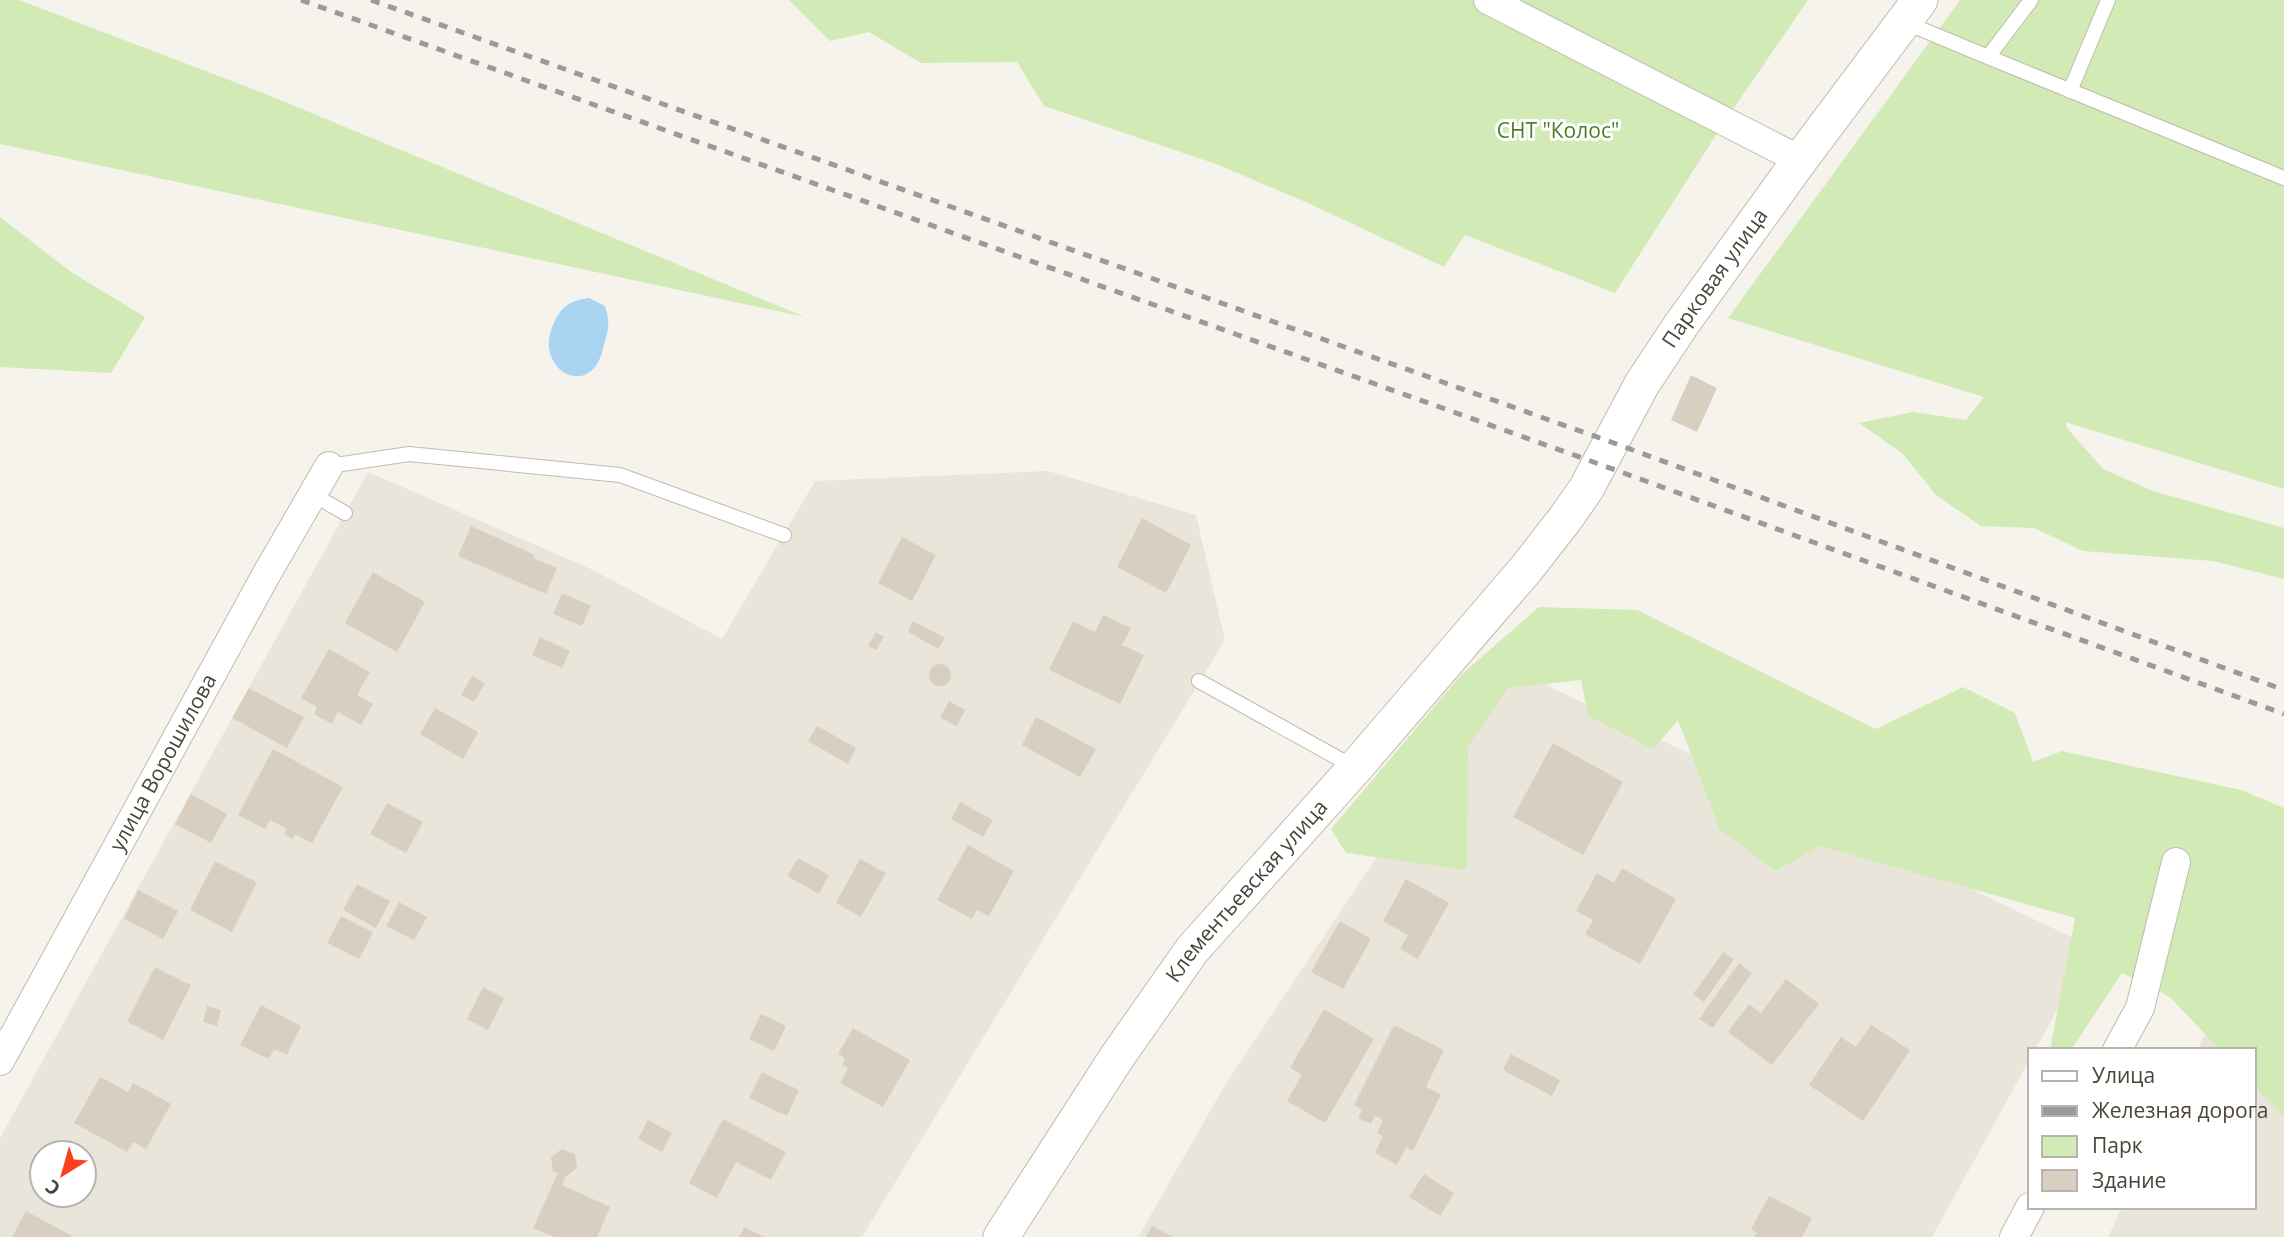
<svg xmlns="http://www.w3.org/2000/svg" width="2284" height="1237" font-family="'Open Sans',sans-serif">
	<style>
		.residential { fill: #eae5da; fill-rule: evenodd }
		.green { fill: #d2eab5 }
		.water { fill: #a9d4f2 }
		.building { fill: #d8cfc1 }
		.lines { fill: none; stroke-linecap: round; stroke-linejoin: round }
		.service-casing { stroke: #c2bbae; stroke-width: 16 }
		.minor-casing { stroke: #c2bbae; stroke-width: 30 }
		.tertiary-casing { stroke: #c2bbae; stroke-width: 37 }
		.service { stroke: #fff; stroke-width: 14 }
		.minor { stroke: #fff; stroke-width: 28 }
		.tertiary { stroke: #fff; stroke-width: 35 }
		.rail { stroke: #9a9a9a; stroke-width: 5; stroke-dasharray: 9 9; stroke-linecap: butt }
		.labels { text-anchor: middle; stroke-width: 6; stroke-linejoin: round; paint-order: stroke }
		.park-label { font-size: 21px; fill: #4a7f2a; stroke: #fff }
		.street-label { font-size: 21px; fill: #4b4439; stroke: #fff }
	</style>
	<rect width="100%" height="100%" fill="#f6f3ec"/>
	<path class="residential" d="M1048,471L1196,515L1225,640L862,1237H0V1138L368,472L593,570L722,639L815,481ZM42,1153H84V1195H42Z
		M1505,665L2092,947L2035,1050H2030V1059L1932,1237H1138L1225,1085Z
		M2222,1000L2284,1023V1237H2108L2122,1207H2254V1050H2197Z"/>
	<path class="green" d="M0,0H19L263,93L805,317L0,144Z
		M789,0H1808L1725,121L1615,293L1465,235L1444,267L1308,203L1216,164L1044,106L1017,62L921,63L869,32L830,41Z
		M1960,0H2284V489L2065,422L2067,428L2103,469L2153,491L2284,528V579L2213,561L2083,551L2034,528L1981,526L1936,495L1902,453L1859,423L1913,412L1966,420L1984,397L1728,318Z
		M0,217L71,272L145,317L111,373L0,367Z
		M1539,607L1637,610L1876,729L1963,687L2015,713L2033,762L2062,751L2241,790L2284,808V1115H2282L2254,1086V1050H2220L2170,997L2122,973L2071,1050H2050L2075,918L1820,846L1776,871L1720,830L1678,720L1653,749L1588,716L1581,680L1508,688L1468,746L1467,870L1346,853L1331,829L1461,675Z"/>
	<path class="water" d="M589,298L605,306C611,325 608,330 603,349C590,402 533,369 553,325C561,307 568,301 589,298Z"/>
	<path class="building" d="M1691,375L1717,388L1697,432L1671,420Z
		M1142,518L1191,545L1166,593L1117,567Z
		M471,526L535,555L533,558L557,568L546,594L458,556Z
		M902,537L936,555L912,601L878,583Z
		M373,572L425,602L397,652L345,623Z
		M562,593L591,606L582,626L553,614Z
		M1103,615L1131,628L1122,645L1144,655L1120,704L1049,670L1073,621L1095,632Z
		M913,621L945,638L938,649L908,632Z
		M876,632L884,637L876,650L868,646Z
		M540,637L570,651L562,668L532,655Z
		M329,649L370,672L357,695L373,704L361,725L338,712L332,724L314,714L317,707L301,698Z
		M929 675a11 11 0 1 1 22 0a11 11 0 1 1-22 0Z
		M472,676L485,683L474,702L461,695Z
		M249,688L304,717L287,748L232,718Z
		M949,701L965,710L957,726L940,718Z
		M435,708L478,732L463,759L420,734Z
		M1036,717L1096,749L1080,777L1022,745Z
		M817,726L856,748L848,764L808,741Z
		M1553,743L1623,782L1583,855L1513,817Z
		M273,749L343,787L312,843L295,834L293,839L284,834L287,829L270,820L265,829L238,815Z
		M191,794L227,814L211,843L175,824Z
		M960,802L993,820L983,837L951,819Z
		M387,803L423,822L406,853L370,834Z
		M968,845L1014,871L989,916L977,910L972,919L937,900Z
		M798,858L829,875L819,894L787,876Z
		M860,859L886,873L861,917L836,903Z
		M215,861L257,882L232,932L190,910Z
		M1622,868L1676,899L1640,964L1585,934L1593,920L1576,911L1597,873L1614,883Z
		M1406,879L1449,903L1418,959L1400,949L1408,935L1383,921Z
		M357,884L390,901L376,928L343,910Z
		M138,890L178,911L163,939L124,919Z
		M399,902L427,917L414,940L386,926Z
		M341,916L373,932L359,959L327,943Z
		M1340,921L1371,939L1343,989L1311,972Z
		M1723,952L1734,959L1704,1002L1693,994Z
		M1739,963L1752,973L1713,1028L1699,1019Z
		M155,967L191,985L163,1040L127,1022Z
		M1786,979L1819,1004L1772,1065L1728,1032L1749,1004L1761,1013Z
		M483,987L504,998L488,1030L467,1019Z
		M261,1005L301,1026L287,1055L274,1049L269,1059L240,1045Z
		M207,1006L221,1010L217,1026L203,1022Z
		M1324,1009L1374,1039L1325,1123L1287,1101L1302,1075L1290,1068Z
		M761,1014L786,1026L774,1051L749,1039Z
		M1394,1025L1444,1050L1426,1087L1441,1094L1413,1151L1406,1147L1397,1165L1375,1153L1383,1136L1377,1133L1383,1120L1375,1116L1371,1124L1358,1118L1362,1110L1354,1105Z
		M1871,1025L1910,1050L1863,1121L1809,1085L1841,1037L1856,1047Z
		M853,1028L910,1060L883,1107L840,1083L848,1068L842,1065L845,1059L838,1054Z
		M1511,1054L1560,1080L1552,1096L1503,1070Z
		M762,1072L799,1090L787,1116L749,1098Z
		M100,1077L128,1092L133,1083L171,1104L146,1149L133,1142L127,1152L74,1123Z
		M723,1119L786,1152L771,1180L736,1162L717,1198L689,1183Z
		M648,1120L672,1133L662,1152L638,1139Z
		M562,1149L575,1154L577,1168L566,1176L562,1185L610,1207L597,1237H554L533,1228L558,1173L553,1171L551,1157Z
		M1424,1174L1454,1193L1440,1216L1409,1197Z
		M1769,1196L1812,1218L1802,1237H1754L1757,1233L1751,1229Z
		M26,1211L74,1237H12Z
		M1152,1226L1173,1237H1146Z
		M744,1227L764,1237H739Z"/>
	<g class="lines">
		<g class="service-casing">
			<path id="service" d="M2031,0L1988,57L2284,178
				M1904,22L1988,57
				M2070,91L2108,0
				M329,466L409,454L620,475L784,535
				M312,494L345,513
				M1199,681L1354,767"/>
		</g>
		<g class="minor-casing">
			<g id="minor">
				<path d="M1488,0L1800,160"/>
				<path d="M2117,1050L2140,1008L2176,862"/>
				<path id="s1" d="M0,1061L266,575L329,466"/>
				<path d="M2014,1237L2030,1207"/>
			</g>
		</g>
		<g class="tertiary-casing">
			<g id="tertiary">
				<path id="s2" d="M1001,1237L1117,1057L1192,950L1355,768L1526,569L1565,519L1586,489L1642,384L1681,325L1800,160L1920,0"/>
			</g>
		</g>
		<use href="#service" class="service"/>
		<use href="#minor" class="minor"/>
		<use href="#tertiary" class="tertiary"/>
		<path class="rail" d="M301,0L1599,464L2284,714
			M371,0L1611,442L2284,690"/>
	</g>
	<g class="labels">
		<g class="park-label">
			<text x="1558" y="138">СНТ "Колос"</text>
		</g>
		<g class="street-label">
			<text dy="7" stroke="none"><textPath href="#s2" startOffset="1199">Парковая улица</textPath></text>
			<text dy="7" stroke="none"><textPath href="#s1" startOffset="340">улица Ворошилова</textPath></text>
			<text dy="7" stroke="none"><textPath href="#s2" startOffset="425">Клементьевская улица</textPath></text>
		</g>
	</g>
	<rect x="2028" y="1048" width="228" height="161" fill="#ffffff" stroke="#b7b4b0" stroke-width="2"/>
	<rect x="2042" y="1071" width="35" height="10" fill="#ffffff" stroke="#b7b4b0" stroke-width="2"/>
	<text x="2092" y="1083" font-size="21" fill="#4b4439">Улица</text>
	<rect x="2042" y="1106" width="35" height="10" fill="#9a9a9a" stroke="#b7b4b0" stroke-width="2"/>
	<text x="2092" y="1118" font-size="21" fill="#4b4439">Железная дорога</text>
	<rect x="2042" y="1136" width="35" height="21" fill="#d2eab5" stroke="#b7b4b0" stroke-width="2"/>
	<text x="2092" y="1153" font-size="21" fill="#4b4439">Парк</text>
	<rect x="2042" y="1170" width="35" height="21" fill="#d8cfc1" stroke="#b7b4b0" stroke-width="2"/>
	<text x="2092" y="1188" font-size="21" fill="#4b4439">Здание</text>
	<g transform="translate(63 1174) rotate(217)"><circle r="33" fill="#ffffff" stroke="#b7b4b0" stroke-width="2"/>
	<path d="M0-5L12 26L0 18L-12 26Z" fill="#fc3f1d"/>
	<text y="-10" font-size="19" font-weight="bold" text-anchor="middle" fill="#4b4439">С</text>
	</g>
</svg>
